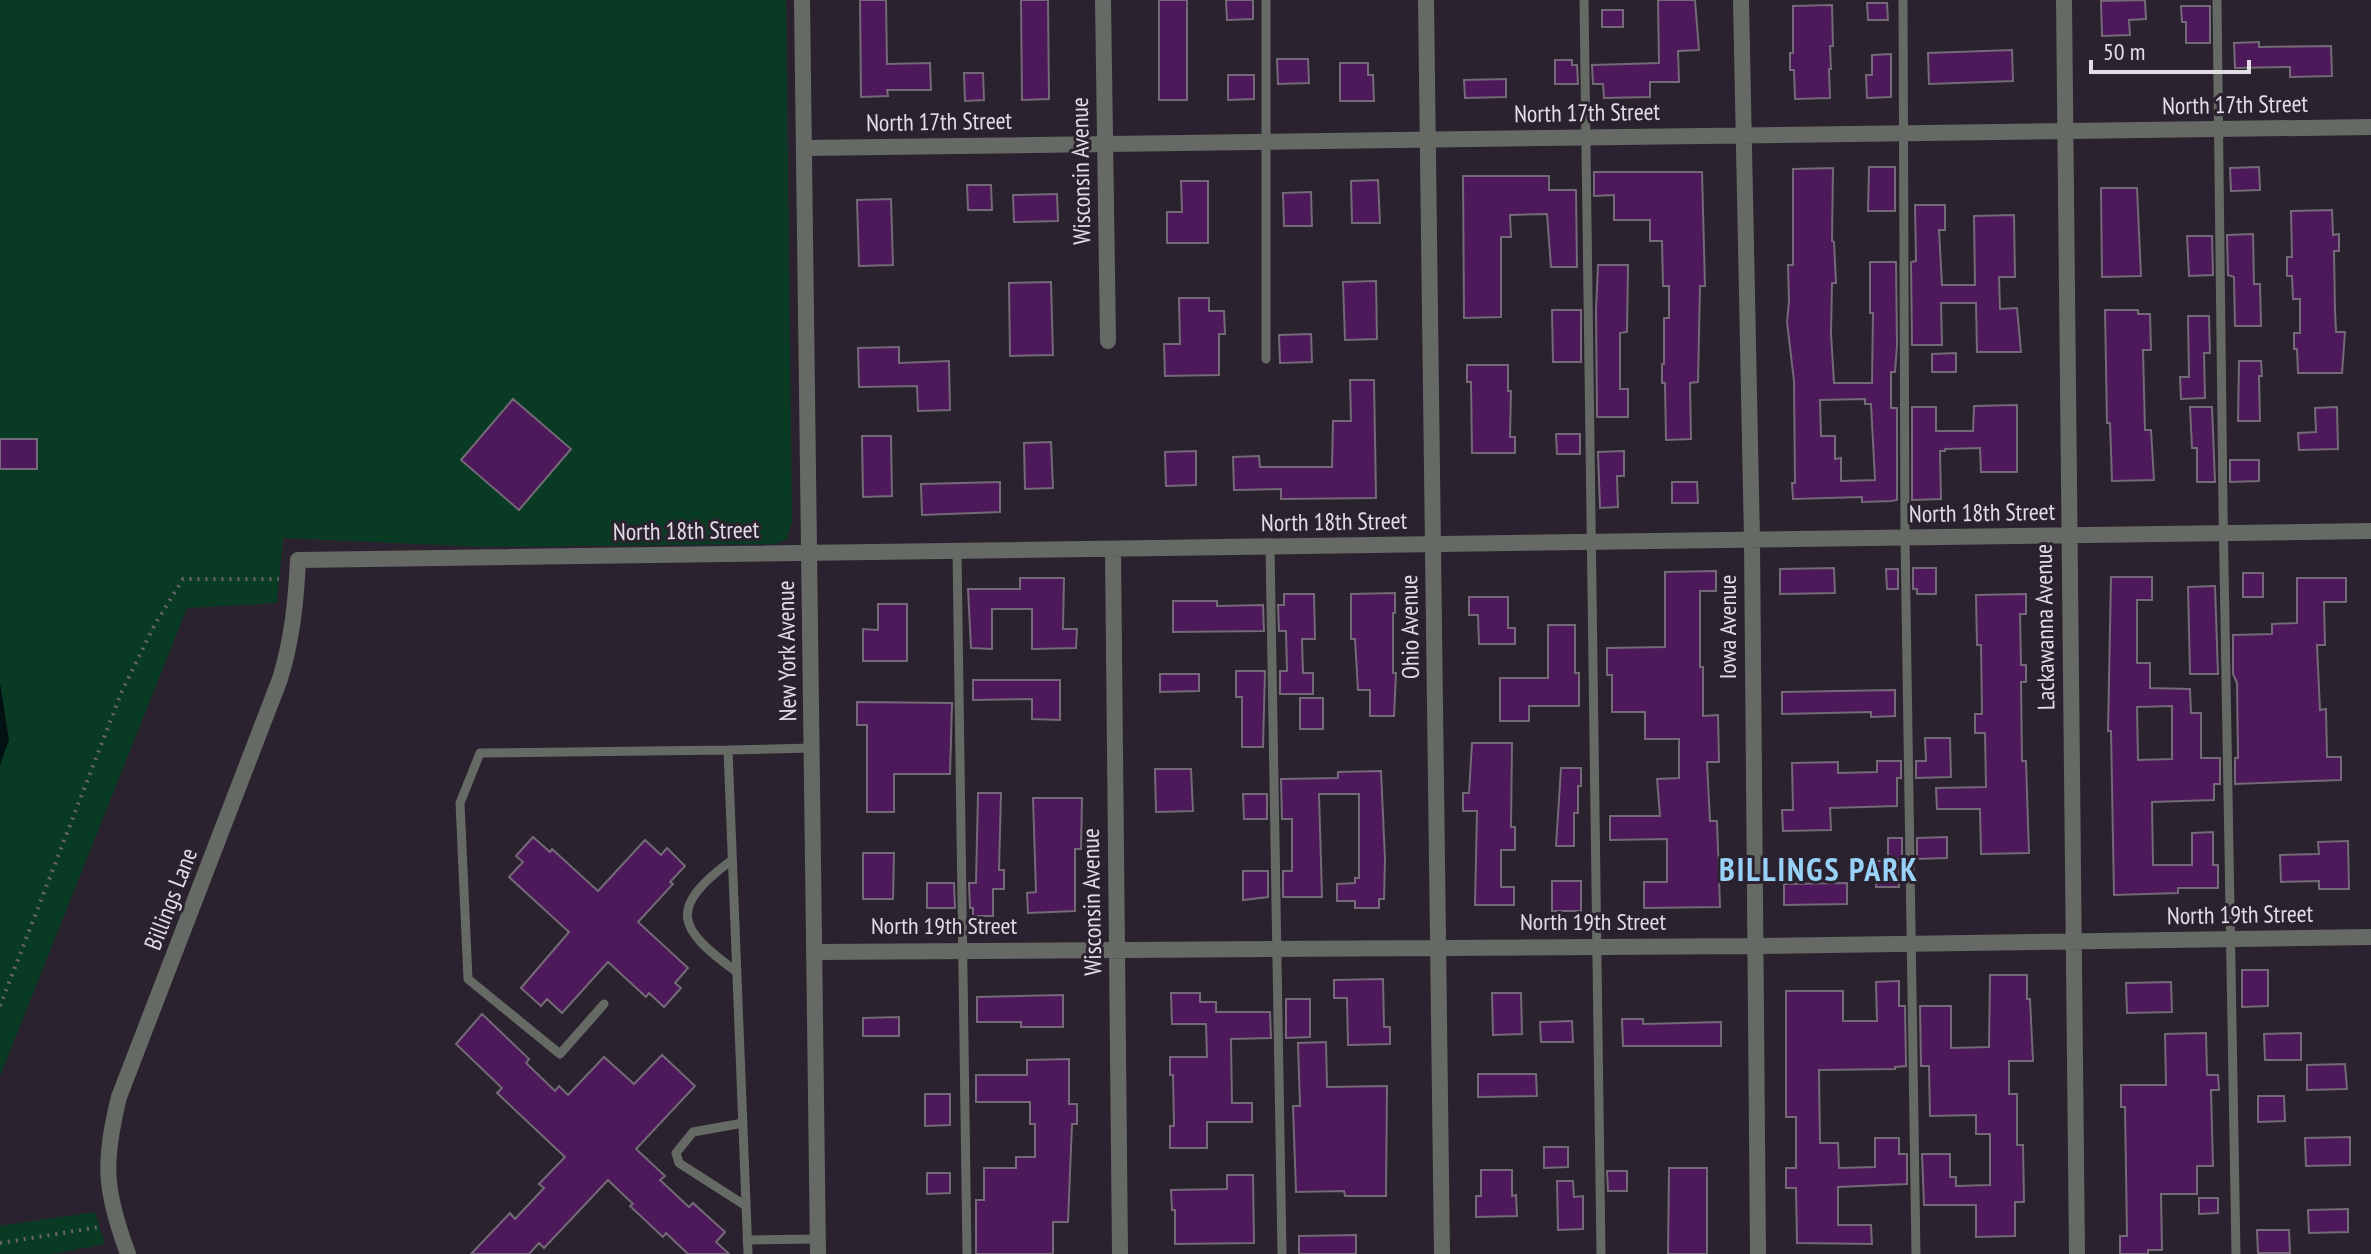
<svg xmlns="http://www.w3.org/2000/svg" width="2371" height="1254" font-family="'PT Sans Narrow',sans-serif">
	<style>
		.green { fill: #093b24 }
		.water { fill: #021213 }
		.building { fill: #4d195a; stroke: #736977; stroke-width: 2; fill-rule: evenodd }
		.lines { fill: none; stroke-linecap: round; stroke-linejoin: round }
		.path { stroke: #6c646f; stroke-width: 4; stroke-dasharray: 2 6; stroke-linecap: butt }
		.lane { stroke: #666a64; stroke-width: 9 }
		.street { stroke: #666a64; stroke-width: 16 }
		.labels { text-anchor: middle; stroke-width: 6; stroke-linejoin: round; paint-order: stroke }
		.street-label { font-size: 24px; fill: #e2dce5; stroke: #2a222e }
		.district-label { font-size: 32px; font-weight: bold; letter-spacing: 2px; fill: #99d2f9; stroke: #2a222e }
	</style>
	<rect width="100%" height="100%" fill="#2a222e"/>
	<path class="green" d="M0,0H786L792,521L787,539L775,544L483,547L283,538L277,603L187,608L0,1076Z
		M95,1212L105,1244L52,1254H0V1226Z"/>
	<path class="water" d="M0,683L9,740L0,765Z"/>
	<path class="building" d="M860,0H886L887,64L930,63L931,90H887L888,96L861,97Z
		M1021,0H1048L1049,99L1022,100Z
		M1159,0H1187V100H1159Z
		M1226,0H1253V19L1227,20Z
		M1658,0H1695L1699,50L1678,51L1679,82H1650V97L1604,98L1603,84H1593L1592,65L1659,63Z
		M2145,0L2146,19L2129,20L2130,35L2102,36L2101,1Z
		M1867,3H1887L1888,20H1868Z
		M1832,5L1833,46H1830L1831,69H1829L1830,98L1795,99L1794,70H1790V53H1793V6Z
		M2181,6H2210V43H2186V22H2182Z
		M1602,10H1623V27H1602Z
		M2259,42V47L2331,46L2332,76L2290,77V67L2235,68L2234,43Z
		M2012,50L2013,81L1929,84L1928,53Z
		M1891,54V97L1867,98L1866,75H1872V55Z
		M1277,59H1308L1309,83L1278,84Z
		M1555,60H1572V65H1577L1578,84H1555Z
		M1340,63H1368V75H1373L1374,101H1340Z
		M964,73H983L984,100L965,101Z
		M1228,75H1254V99L1228,100Z
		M1506,79V97L1465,98L1464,80Z
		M1869,167H1895V211H1868Z
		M2259,167L2260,190L2231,191L2230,168Z
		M1833,168L1832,241L1834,242L1836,283H1832L1831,334L1834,383H1872L1873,313H1870V262H1896L1897,345L1895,372H1891V408H1897V500L1891,501L1862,502V497L1793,499L1792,483H1795L1794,381L1787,322L1789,301L1788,265H1793V169ZM1865,399V404H1871L1875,480L1841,481V458L1835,459V436H1821L1820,400Z
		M1594,172H1702L1705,286H1700L1698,382L1690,383L1691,439L1666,440L1665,383H1662V364H1664V318H1669V286H1663L1662,241H1650V220H1614V195L1594,196Z
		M1463,176H1549V190H1576L1577,267H1551L1547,214L1510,215L1511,237H1501V317L1464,318Z
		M1378,180L1380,223H1352L1351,181Z
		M1181,181H1208V243H1167V212H1182Z
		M967,185H991L992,210H968Z
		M2101,188H2137L2141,276L2102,277Z
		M1311,192L1312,226H1284L1283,193Z
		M1057,194L1058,221L1014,222L1013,195Z
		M891,199L893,265L859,266L857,200Z
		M1915,205H1945V230H1939L1942,285H1975L1974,216L2014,215L2015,277H1999L2000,309L2017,308L2021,352H1977L1976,303H1941L1942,345H1912L1911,262L1916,261Z
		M2332,210L2333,235L2339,234V251H2334L2335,311L2336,332H2345L2342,373H2298L2297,349H2294V333H2300V299H2293L2292,276H2287V257H2292L2291,211Z
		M2253,234L2254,284H2260L2261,326H2235L2234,277L2228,275L2227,235Z
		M2187,236H2212L2213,275L2189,276Z
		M1598,265H1628L1627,332L1620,333V389H1628V417H1597L1596,310Z
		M1376,281L1377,339L1345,340L1343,282Z
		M1051,282L1053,355L1010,356L1009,283Z
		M1179,298H1209V311H1224L1225,334H1219V375L1165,376L1164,344H1180Z
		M1552,310H1581V362H1553Z
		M2105,310H2138V314H2150L2151,350H2143L2145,430H2151L2154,480L2112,481L2110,423H2107Z
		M2188,316H2209L2210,353H2204L2205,398L2181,399L2180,377H2189Z
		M1311,334L1312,362L1280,363L1279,335Z
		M899,347V363L949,361L950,410L918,411L917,386L859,387L858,348Z
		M1956,353V372H1932V354Z
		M2239,361H2261L2262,376H2259L2260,421H2238Z
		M1467,365H1508V391H1511L1510,437H1515V453H1472L1471,382H1467Z
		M1350,380H1374L1376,498L1281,499V489L1234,490L1233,457L1259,456L1260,467H1332L1333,421H1351Z
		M513,399L571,449L519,510L461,460Z
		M2017,405V472H1981L1980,448L1945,449V451H1940L1941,499L1912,500V407H1936V431H1973L1974,406Z
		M2190,407H2212L2215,482H2197V448H2192Z
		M2337,407L2338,449L2299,450L2298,433L2316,432L2315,408Z
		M1556,434H1580V454H1557Z
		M862,436H891L892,496L863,497Z
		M0,439H37V469H0Z
		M1051,442L1053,488L1025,489L1024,443Z
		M1196,451V485L1166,486L1165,452Z
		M1624,451V476H1617L1618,507L1600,508L1598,452Z
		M2230,460H2259V481L2230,482Z
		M1000,482V512L922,515L921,484Z
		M1672,482H1697L1698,503H1672Z
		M1834,568L1835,593L1780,594V569Z
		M1913,568H1936V594H1917V589H1913Z
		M1886,569H1898V589H1887Z
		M1716,571V591H1700V667H1703V716L1718,715L1719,762H1707L1710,821H1717L1720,907L1644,908V882H1667V839L1610,840V816H1660L1657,779L1679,778V739H1645V712H1612V675H1607V648L1665,647V572Z
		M2243,573H2263V597H2243Z
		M2111,577H2152V600H2137V663H2150V688L2190,689L2191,713H2201V758H2220V784H2214V800L2152,802L2153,865H2192V833L2213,832V865H2218V888H2178V893L2114,895L2111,731H2108ZM2172,706V759L2138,760L2137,707Z
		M1020,578H1064L1063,629H1077L1076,648L1032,649V609H992V649L971,648L968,589H1020Z
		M2297,578H2346V602H2324L2325,645H2317L2320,710L2326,709L2327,757H2341V780L2235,784V758H2238L2237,683L2233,674V635L2272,634V624L2297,623Z
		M2215,586L2218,674H2190L2188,587Z
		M1395,593V613H1393V673H1396L1394,716H1370V690H1358L1355,639H1351V594Z
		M1284,594H1314L1315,639H1302L1303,673H1313V694H1280V671H1287L1286,631H1279L1278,605H1284Z
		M2026,594V614H2020L2021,665H2026V682H2021L2022,761H2026L2029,853L1981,854L1980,809H1937L1936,788L1986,787L1985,733H1975V714H1982L1981,645H1977L1976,595Z
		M1469,597H1508V628H1515V644H1479L1478,615H1469Z
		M1173,601H1217V606L1263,605L1264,631L1173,632Z
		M878,604H907V661H863V629L878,630Z
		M1548,625H1575V673H1579V706H1529V721H1500V678H1548Z
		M1236,671H1265L1263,747H1242V697H1236Z
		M1160,674H1199V691L1160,692Z
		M973,680H1060V720L1032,719V699L973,700Z
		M1895,690V716L1871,717V712L1782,714V692Z
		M1300,698H1323V729H1300Z
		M857,702L952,703L950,774H894V812H867V725H857Z
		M1925,738H1950L1951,777L1916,778V761H1926Z
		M1472,743H1512L1511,827H1515V850H1501V887H1514V905H1475L1477,811H1463V793H1469Z
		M1877,761H1901V778H1897V806L1830,808L1831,830L1783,831L1782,810H1793L1792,763L1838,762V773L1877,772Z
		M1561,768H1581V786H1578V813H1574V846H1556Z
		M1155,769H1191L1193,811L1156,812Z
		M1381,771L1385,859L1384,899H1379V908H1355V901H1337V884L1355,883V878H1359V794H1319L1322,897H1283V871H1292V819H1282L1281,779L1338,778V772Z
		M978,793H1001L999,870H1004V889H993V916H973V908H970L969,883H976Z
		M1243,794H1267V819H1244Z
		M1033,798H1082L1081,849H1075V911L1028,913L1027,893L1036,892Z
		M533,837L550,852L552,849L598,891L645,840L661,855L667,848L685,866L670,882L673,884L638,922L688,968L675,983L681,988L664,1007L649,993L646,997L608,962L562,1013L547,999L541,1006L521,988L569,932L509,877L523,862L516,856Z
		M1947,837V858L1917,859V838Z
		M1888,838H1902V859H1888Z
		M2348,841L2349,889H2319V881L2281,882L2280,855L2319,854L2318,842Z
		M863,853H894L893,899H863Z
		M1899,860V887H1876V861Z
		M1243,871H1268V897L1243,900Z
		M1552,881H1581V911H1552Z
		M927,883H954L955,908H927Z
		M1847,883V904L1784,905V884Z
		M2242,970H2268V1006L2242,1007Z
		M1990,975H2027V999H2030L2033,1061H2009V1094H2017V1145H2023L2024,1202H2015V1236L1976,1237V1205H1924L1922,1154H1950V1177H1956V1186L1990,1185V1134H1976V1115L1930,1116L1929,1066H1921L1920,1006H1951V1048L1989,1047Z
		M1383,979L1384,1027H1390V1044L1348,1045L1347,998H1334V980Z
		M1899,981V1006H1905L1906,1066L1895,1067V1069L1819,1070L1820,1143H1838L1839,1168L1875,1167V1138H1899V1154H1907V1184L1838,1187V1225H1871L1872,1244L1797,1243L1796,1188H1786V1168H1796V1117H1786V991H1843V1021H1877L1876,982Z
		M2171,982L2172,1012L2127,1013L2126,983Z
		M1171,993H1200V1002H1216V1012H1270L1271,1038L1231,1039L1232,1103H1252V1122H1207V1148H1170V1126H1174L1173,1075H1170V1057H1207L1206,1024H1172Z
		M1492,993H1521L1522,1034L1493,1035Z
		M1063,995V1027H1021V1022H977V997Z
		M1286,999H1310V1037L1286,1038Z
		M482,1014L529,1059L526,1063L555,1091L559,1086L568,1095L604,1057L634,1084L662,1055L695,1086L636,1149L665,1176L660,1180L689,1207L693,1203L725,1232L716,1242L729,1254H688L666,1233L663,1237L630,1206L633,1204L608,1180L544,1248L539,1243L529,1254H471L510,1213L515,1219L544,1188L539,1184L565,1157L497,1093L502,1088L456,1044Z
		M899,1017V1036H863V1018Z
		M1622,1019H1643V1024L1721,1022V1046H1623Z
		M1572,1021L1573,1042H1541L1540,1022Z
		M2206,1033L2207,1075H2218L2219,1090H2211L2213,1166H2197V1194H2161L2162,1250H2148V1254H2120V1236H2127L2125,1107H2121V1085H2166L2165,1034Z
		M2301,1033V1060H2265L2264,1034Z
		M1326,1042L1327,1087L1387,1086L1386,1196H1345L1344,1191L1296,1192L1293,1106H1300L1298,1043Z
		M1069,1059V1104H1077V1124H1072L1068,1222H1053V1254H976V1200H984V1168H1016V1157H1035V1124H1030V1102H976V1075H1027V1060Z
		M2345,1064L2347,1089L2307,1090V1065Z
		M1478,1074H1536L1537,1096L1478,1097Z
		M925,1094H950V1125L925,1126Z
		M2258,1096H2284L2285,1121L2258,1122Z
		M2350,1137V1165L2306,1166L2305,1138Z
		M1544,1147H1568V1167L1544,1168Z
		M1669,1168H1707V1254H1668Z
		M1481,1170H1512V1196L1516,1195L1517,1216L1476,1217V1196H1481Z
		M1607,1171H1627V1191H1608Z
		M927,1173H950V1193L927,1194Z
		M1227,1175H1253L1254,1243L1175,1244V1210H1172L1171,1190L1227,1189Z
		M1557,1181H1573L1574,1197L1583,1196V1229L1558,1230Z
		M2199,1198H2218V1213L2199,1214Z
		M2348,1209V1232L2309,1233L2308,1210Z
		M2257,1230H2289L2290,1253H2258Z
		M1356,1235V1254H1299V1236Z"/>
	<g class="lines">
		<path class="path" d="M0,1006L122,691L155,624L183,579H279
			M0,1243L100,1227"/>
		<path class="lane" d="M1266,0V359
			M1584,0L1601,1254
			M1903,0L1905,538L1916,1254
			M2217,0L2223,507L2236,1254
			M1270,547L1282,1254
			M957,551L967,1254
			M732,860C666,909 678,929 737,972
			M604,1004L560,1054L468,979L460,803L480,753L728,750
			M743,1123L693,1132L676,1153L679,1163L746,1206
			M747,1240L818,1239
			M748,1254L728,750L812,748"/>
		<path class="street" d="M802,0L818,1254
			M1103,0L1108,341
			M1426,0L1442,1254
			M1741,0L1752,540L1758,1254
			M2064,0L2077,1254
			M804,148L2371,127
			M1113,549L1120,1254
			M814,952L1755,946L2371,937
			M128,1254C104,1189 103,1163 119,1097L280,679C292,640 296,602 298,560L2371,531"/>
	</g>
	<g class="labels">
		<g class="street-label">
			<text transform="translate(2235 105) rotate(-1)" y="8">North 17th Street</text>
			<text transform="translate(1587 113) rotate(-1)" y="8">North 17th Street</text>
			<text transform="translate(939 122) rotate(-1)" y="8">North 17th Street</text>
			<text transform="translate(1081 171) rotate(-91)" y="8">Wisconsin Avenue</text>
			<text transform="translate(1982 513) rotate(-1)" y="8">North 18th Street</text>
			<text transform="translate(1334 522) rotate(-1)" y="8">North 18th Street</text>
			<text transform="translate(686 531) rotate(-1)" y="8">North 18th Street</text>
			<text transform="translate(1410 627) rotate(-91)" y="8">Ohio Avenue</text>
			<text transform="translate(1728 627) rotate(-90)" y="8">Iowa Avenue</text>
			<text transform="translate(2045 627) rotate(-91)" y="8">Lackawanna Avenue</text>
			<text transform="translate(787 651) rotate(-91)" y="8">New York Avenue</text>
			<text transform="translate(171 899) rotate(-69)" y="8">Billings Lane</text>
			<text transform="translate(1092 902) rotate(-91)" y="8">Wisconsin Avenue</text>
			<text transform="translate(2240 915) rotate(-1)" y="8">North 19th Street</text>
			<text x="1593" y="930">North 19th Street</text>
			<text x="944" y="934">North 19th Street</text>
		</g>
		<g class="district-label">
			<text x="1819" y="881">BILLINGS PARK</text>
		</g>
	</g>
	<path d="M2091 60v12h158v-12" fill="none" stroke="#e2dce5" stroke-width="4"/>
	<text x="2103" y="60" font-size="24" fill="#e2dce5" stroke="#2a222e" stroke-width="6" paint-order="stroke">50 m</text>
</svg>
